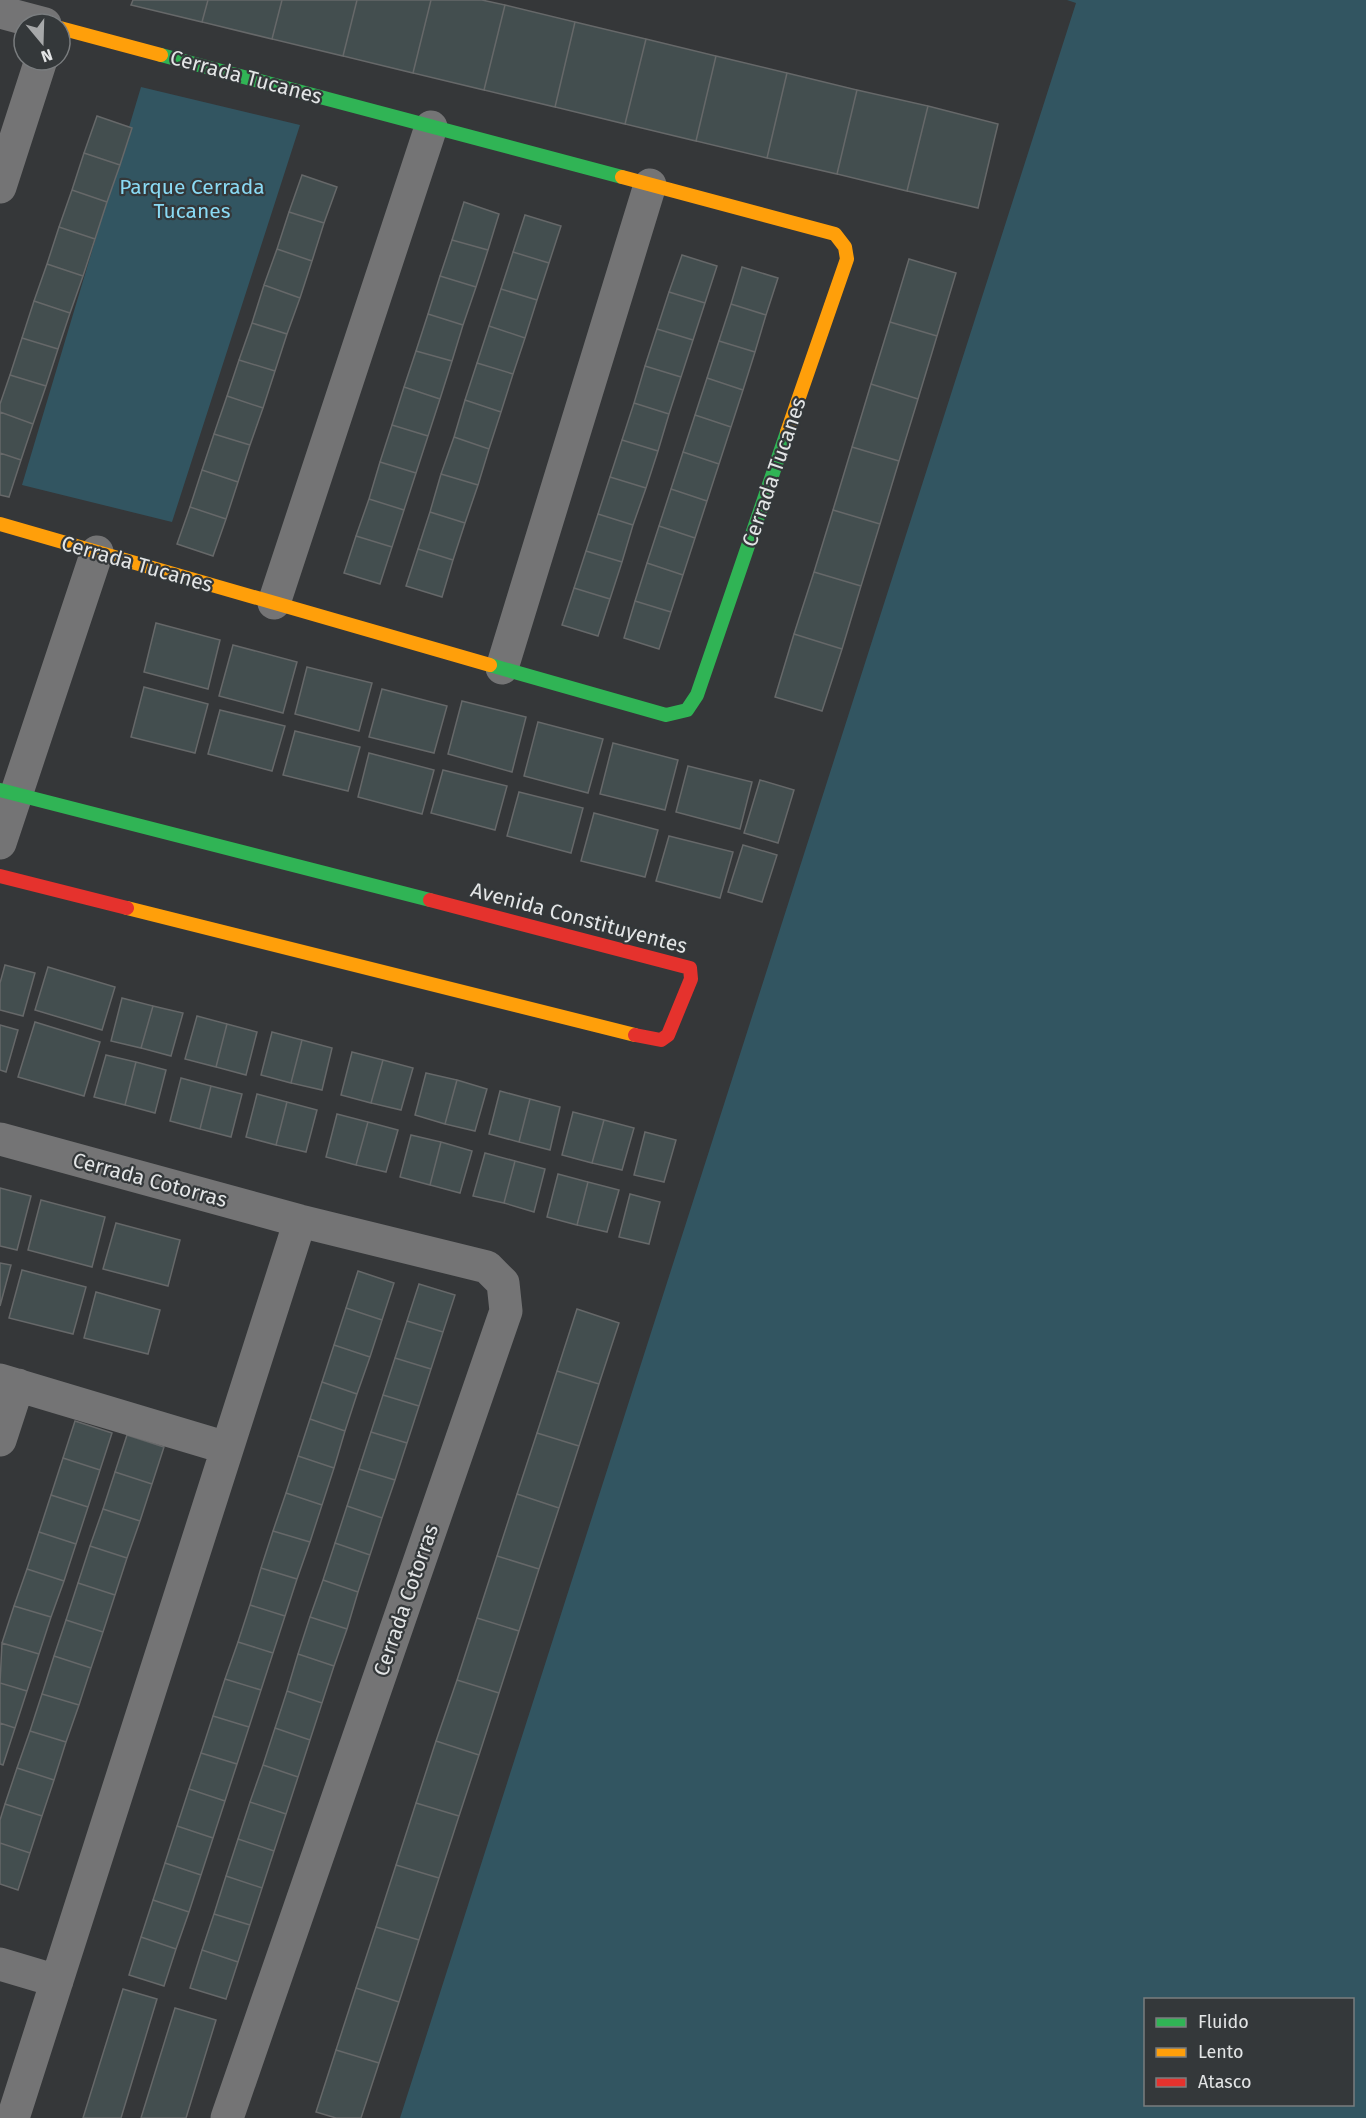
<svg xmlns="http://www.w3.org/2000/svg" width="1366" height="2118" font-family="'Fira Sans',sans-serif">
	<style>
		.green { fill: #325561; fill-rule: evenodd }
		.building { fill: #434e4f; stroke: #666869; stroke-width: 1.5 }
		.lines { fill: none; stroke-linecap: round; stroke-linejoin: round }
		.street { stroke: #747475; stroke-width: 33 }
		.fast { stroke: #30b455; stroke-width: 14 }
		.slow { stroke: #ff9f0a; stroke-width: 14 }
		.jam { stroke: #e5322d; stroke-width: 14 }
		.labels { text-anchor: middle; stroke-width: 4.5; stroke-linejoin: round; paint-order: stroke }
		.street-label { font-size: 21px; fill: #e3e5e6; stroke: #34383a }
		.park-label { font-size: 21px; fill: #8adaf4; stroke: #34383a }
	</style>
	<rect width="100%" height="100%" fill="#353739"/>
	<path class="green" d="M1067,0H1366V2118H400L1076,3ZM1146,2000H1352V2104H1146Z
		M141,87L300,125L172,522L22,485Z"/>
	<path class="building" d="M133,0H208L202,22L131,5Z
		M208,0H282L272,39L202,22Z
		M282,0H357L343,56L272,39Z
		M357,0H431L413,73L343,56Z
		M431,0H482L505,5L484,90L413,73Z
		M505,5L575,22L555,107L484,90Z
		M575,22L646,39L625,124L555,107Z
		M646,39L716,56L696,141L625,124Z
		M716,56L787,73L767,158L696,141Z
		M787,73L857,90L837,174L767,158Z
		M857,90L928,106L907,191L837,174Z
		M928,106L998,124L978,208L907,191Z
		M97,116L132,128L120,165L84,153Z
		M84,153L120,165L107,202L72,190Z
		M302,175L337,187L324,223L289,212Z
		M72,190L107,202L95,239L59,227Z
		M464,202L499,214L488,250L452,240Z
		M289,212L324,223L312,261L277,249Z
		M525,215L561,226L549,263L513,252Z
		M59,227L95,239L83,276L47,264Z
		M452,240L488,250L476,287L440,276Z
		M277,249L312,261L300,298L264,285Z
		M513,252L549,263L537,300L501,289Z
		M682,255L717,266L705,303L669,292Z
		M909,259L956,273L937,336L890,322Z
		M47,264L83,276L70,313L34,301Z
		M742,267L778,278L766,315L731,304Z
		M440,276L476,287L463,325L428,314Z
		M264,285L300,298L287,334L252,323Z
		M501,289L537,300L525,338L489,326Z
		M669,292L705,303L693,340L657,329Z
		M34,301L70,313L58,349L22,338Z
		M731,304L766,315L755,352L719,341Z
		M428,314L463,325L452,361L416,351Z
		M890,322L937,336L918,399L871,384Z
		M252,323L287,334L275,371L239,360Z
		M489,326L525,338L513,374L477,363Z
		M657,329L693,340L681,377L645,366Z
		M22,338L58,349L46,386L10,375Z
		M719,341L755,352L743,390L707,378Z
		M416,351L452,361L440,399L404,387Z
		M239,360L275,371L263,408L227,396Z
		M477,363L513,374L501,412L465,400Z
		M645,366L681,377L669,414L634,403Z
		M10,375L46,386L33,424L0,412V404Z
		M707,378L743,390L731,427L695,415Z
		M871,384L918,399L899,461L852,447Z
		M404,387L440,399L428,436L392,425Z
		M227,396L263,408L250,445L214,434Z
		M465,400L501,412L489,449L454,437Z
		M634,403L669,414L658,451L622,440Z
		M0,412L33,424L21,460L0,453Z
		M695,415L731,427L719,464L683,452Z
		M392,425L428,436L416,473L380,462Z
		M214,434L250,445L238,482L202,470Z
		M454,437L489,449L478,485L441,474Z
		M622,440L658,451L646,488L610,477Z
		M852,447L899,461L880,524L833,510Z
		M683,452L719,464L707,501L671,489Z
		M0,453L21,460L9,497L0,495Z
		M380,462L416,473L404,510L369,499Z
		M202,470L238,482L226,519L190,507Z
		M441,474L478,485L465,523L430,512Z
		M610,477L646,488L633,525L598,514Z
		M671,489L707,501L695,538L659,526Z
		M369,499L404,510L392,547L356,536Z
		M190,507L226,519L213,556L177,544Z
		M833,510L880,524L861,586L814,572Z
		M430,512L465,523L453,560L418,549Z
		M598,514L633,525L622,562L586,551Z
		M659,526L695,538L683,575L647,563Z
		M356,536L392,547L380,584L344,573Z
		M418,549L453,560L442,597L406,586Z
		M586,551L622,562L610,599L574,588Z
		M647,563L683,575L671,612L635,601Z
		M814,572L861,586L842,649L794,634Z
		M574,588L610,599L598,636L562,625Z
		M635,601L671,612L659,649L624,638Z
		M156,623L220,640L208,689L144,672Z
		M794,634L842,649L822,711L775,697Z
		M233,645L297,662L283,713L219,696Z
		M307,667L372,683L359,731L295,714Z
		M144,687L208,704L195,753L131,737Z
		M382,689L447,706L434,753L369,737Z
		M462,701L526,717L512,772L448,754Z
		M220,710L285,726L272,771L208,754Z
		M538,722L603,739L588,793L524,776Z
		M295,731L360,747L348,791L283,775Z
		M613,743L678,760L665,810L600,794Z
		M369,753L434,770L422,814L358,797Z
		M688,766L752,782L740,829L676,812Z
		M443,770L507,786L495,830L431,813Z
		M760,780L794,790L778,843L744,833Z
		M519,792L583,808L571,853L507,836Z
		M594,813L658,830L645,877L581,861Z
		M669,836L733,852L720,898L656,881Z
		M743,845L777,855L762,902L728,892Z
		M5,965L35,973L23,1016L0,1010V983Z
		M48,967L115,987L102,1030L35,1010Z
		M122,998L153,1006L141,1048L111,1041Z
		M153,1006L183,1013L171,1056L141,1048Z
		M197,1016L227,1024L216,1067L185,1059Z
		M35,1022L100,1042L84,1096L18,1077Z
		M227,1024L257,1032L246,1075L216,1067Z
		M0,1025L18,1030L6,1072L0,1070Z
		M272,1032L302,1040L291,1083L261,1075Z
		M302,1040L332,1048L322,1090L291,1083Z
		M352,1052L383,1060L371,1103L341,1095Z
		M106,1055L136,1062L125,1105L94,1097Z
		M383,1060L413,1068L401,1110L371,1103Z
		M136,1062L166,1070L155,1113L125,1105Z
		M426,1073L457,1080L445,1124L415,1115Z
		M181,1078L211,1086L200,1129L170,1121Z
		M457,1080L487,1089L475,1131L445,1124Z
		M211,1086L242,1094L231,1137L200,1129Z
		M500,1091L530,1099L519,1142L489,1134Z
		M257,1094L287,1102L276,1145L246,1137Z
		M530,1099L560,1107L550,1150L519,1142Z
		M287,1102L317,1110L306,1152L276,1145Z
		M573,1112L604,1120L592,1163L562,1155Z
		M337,1114L368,1122L356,1165L326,1157Z
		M604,1120L634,1128L622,1170L592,1163Z
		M368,1122L398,1130L386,1172L356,1165Z
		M645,1132L676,1140L664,1182L634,1175Z
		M411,1135L441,1142L430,1185L400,1177Z
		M441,1142L472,1151L460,1193L430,1185Z
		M485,1153L515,1161L504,1203L473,1196Z
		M515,1161L545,1169L534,1212L504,1203Z
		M558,1174L588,1182L577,1225L547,1217Z
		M588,1182L619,1190L607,1232L577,1225Z
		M0,1188L31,1196L17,1250L0,1246Z
		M630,1194L660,1202L649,1244L619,1237Z
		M41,1200L105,1217L92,1267L28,1250Z
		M116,1223L180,1240L168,1286L103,1269Z
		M0,1263L11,1265L0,1306Z
		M22,1270L86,1287L73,1334L9,1318Z
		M358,1271L394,1283L382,1320L346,1308Z
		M419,1284L455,1295L443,1332L407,1321Z
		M96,1292L160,1310L148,1354L84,1338Z
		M346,1308L382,1320L370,1357L334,1345Z
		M577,1309L619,1323L599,1384L557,1371Z
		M407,1321L443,1332L431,1369L395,1358Z
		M334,1345L370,1357L357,1394L322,1382Z
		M395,1358L431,1369L419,1406L383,1395Z
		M557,1371L599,1384L579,1446L537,1433Z
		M322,1382L357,1394L345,1431L310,1419Z
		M383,1395L419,1406L407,1443L371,1432Z
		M310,1419L345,1431L334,1468L298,1456Z
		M75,1421L112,1433L100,1470L63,1458Z
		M371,1432L407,1443L395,1480L359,1469Z
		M537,1433L579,1446L559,1508L517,1494Z
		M127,1435L164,1447L152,1484L115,1472Z
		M298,1456L334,1468L322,1505L286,1493Z
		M63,1458L100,1470L88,1507L51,1495Z
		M359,1469L395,1480L382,1518L347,1506Z
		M115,1472L152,1484L140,1521L103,1509Z
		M286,1493L322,1505L310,1542L273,1531Z
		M517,1494L559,1508L539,1569L497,1556Z
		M51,1495L88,1507L76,1544L39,1532Z
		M347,1506L382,1518L370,1555L335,1543Z
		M103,1509L140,1521L127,1558L90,1546Z
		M273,1531L310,1542L297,1579L261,1568Z
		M39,1532L76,1544L64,1581L27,1569Z
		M335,1543L370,1555L358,1592L323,1580Z
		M90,1546L127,1558L115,1595L78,1583Z
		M497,1556L539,1569L519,1631L477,1618Z
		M261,1568L297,1579L285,1616L250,1605Z
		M27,1569L64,1581L51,1617L14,1606Z
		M323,1580L358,1592L347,1629L310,1617Z
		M78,1583L115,1595L103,1632L66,1620Z
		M250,1605L285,1616L273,1653L238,1642Z
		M14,1606L51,1617L39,1654L2,1643Z
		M310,1617L347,1629L334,1666L298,1654Z
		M477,1618L519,1631L499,1693L457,1680Z
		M66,1620L103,1632L91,1668L54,1656Z
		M238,1642L273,1653L261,1690L225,1679Z
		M2,1643L39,1654L27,1691L0,1683Z
		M298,1654L334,1666L322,1703L287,1691Z
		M54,1656L91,1668L79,1705L42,1694Z
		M225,1679L261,1690L249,1727L213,1716Z
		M457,1680L499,1693L479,1755L436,1741Z
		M0,1683L27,1691L15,1728L0,1723Z
		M287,1691L322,1703L310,1740L275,1728Z
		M42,1694L79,1705L66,1742L30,1731Z
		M213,1716L249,1727L237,1764L201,1753Z
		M0,1723L15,1728L3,1765L0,1764Z
		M275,1728L310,1740L298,1777L263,1765Z
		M30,1731L66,1742L54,1780L17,1768Z
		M436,1741L479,1755L459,1816L416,1803Z
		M201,1753L237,1764L225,1801L189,1789Z
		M263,1765L298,1777L286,1814L250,1802Z
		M17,1768L54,1780L42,1816L5,1804Z
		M189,1789L225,1801L213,1838L177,1826Z
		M250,1802L286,1814L274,1851L238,1839Z
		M416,1803L459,1816L439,1878L396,1865Z
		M5,1804L42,1816L30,1853L0,1843V1820Z
		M177,1826L213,1838L201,1875L165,1863Z
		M238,1839L274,1851L262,1888L226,1876Z
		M0,1843L30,1853L18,1890L0,1884Z
		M165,1863L201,1875L189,1912L153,1900Z
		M396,1865L439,1878L419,1940L376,1927Z
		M226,1876L262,1888L250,1925L214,1914Z
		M153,1900L189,1912L176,1949L141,1937Z
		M214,1914L250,1925L238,1962L202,1950Z
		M376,1927L419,1940L399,2002L356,1988Z
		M141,1937L176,1949L164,1986L129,1975Z
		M202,1950L238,1962L226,1999L190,1988Z
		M356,1988L399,2002L379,2063L336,2050Z
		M123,1989L157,1999L121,2118H83Z
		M175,2008L216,2020L186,2118H141Z
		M336,2050L379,2063L361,2118H336L316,2112Z"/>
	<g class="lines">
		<path class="street" d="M0,12L45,24
			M0,187L41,60
			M274,603L431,127
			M502,668L650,185
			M0,843L97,552
			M0,1139L300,1221L487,1267L503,1283L506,1311L227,2118
			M0,1380L227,1448
			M0,1440L18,1385
			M0,1964L57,1981
			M13,2118L300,1221"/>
		<path class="fast" d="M161,55L622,177
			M490,665L666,715L687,710L697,695L787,432
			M0,790L430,900"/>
		<path class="slow" d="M60,28L161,55
			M622,177L835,234L845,247L847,259L787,432
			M0,524L490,665
			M127,908L635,1035"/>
		<path class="jam" d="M0,876L127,908
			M430,900L690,968L691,979L668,1035L661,1040L635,1035"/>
	</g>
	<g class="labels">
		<g class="street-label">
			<text transform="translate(246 77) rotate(15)" y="7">Cerrada Tucanes</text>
			<text transform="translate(774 472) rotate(-71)" y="7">Cerrada Tucanes</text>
			<text transform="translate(137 564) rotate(16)" y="7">Cerrada Tucanes</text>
			<text transform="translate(579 918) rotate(15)" y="7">Avenida Constituyentes</text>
			<text transform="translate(150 1180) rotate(15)" y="7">Cerrada Cotorras</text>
			<text transform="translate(406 1600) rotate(-71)" y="7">Cerrada Cotorras</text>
		</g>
		<g class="park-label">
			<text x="192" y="194">Parque Cerrada<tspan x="192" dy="24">Tucanes</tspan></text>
		</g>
	</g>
	<rect x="1144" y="1998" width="210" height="108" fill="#34383a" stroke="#7a7d7f" stroke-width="1.5"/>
	<rect x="1156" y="2018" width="30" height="9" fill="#30b455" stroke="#7a7d7f" stroke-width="1.5"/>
	<text x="1198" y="2028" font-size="18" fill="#e3e5e6">Fluido</text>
	<rect x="1156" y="2048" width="30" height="9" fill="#ff9f0a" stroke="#7a7d7f" stroke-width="1.5"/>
	<text x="1198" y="2058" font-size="18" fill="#e3e5e6">Lento</text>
	<rect x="1156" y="2078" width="30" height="9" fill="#e5322d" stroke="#7a7d7f" stroke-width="1.5"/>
	<text x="1198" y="2088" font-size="18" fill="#e3e5e6">Atasco</text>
	<g transform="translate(42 42) rotate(161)"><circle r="28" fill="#34383a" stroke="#7a7d7f" stroke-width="1.5"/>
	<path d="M0-4.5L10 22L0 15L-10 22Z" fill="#a6a8a9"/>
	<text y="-9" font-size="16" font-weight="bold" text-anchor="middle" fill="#e3e5e6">N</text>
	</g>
</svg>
